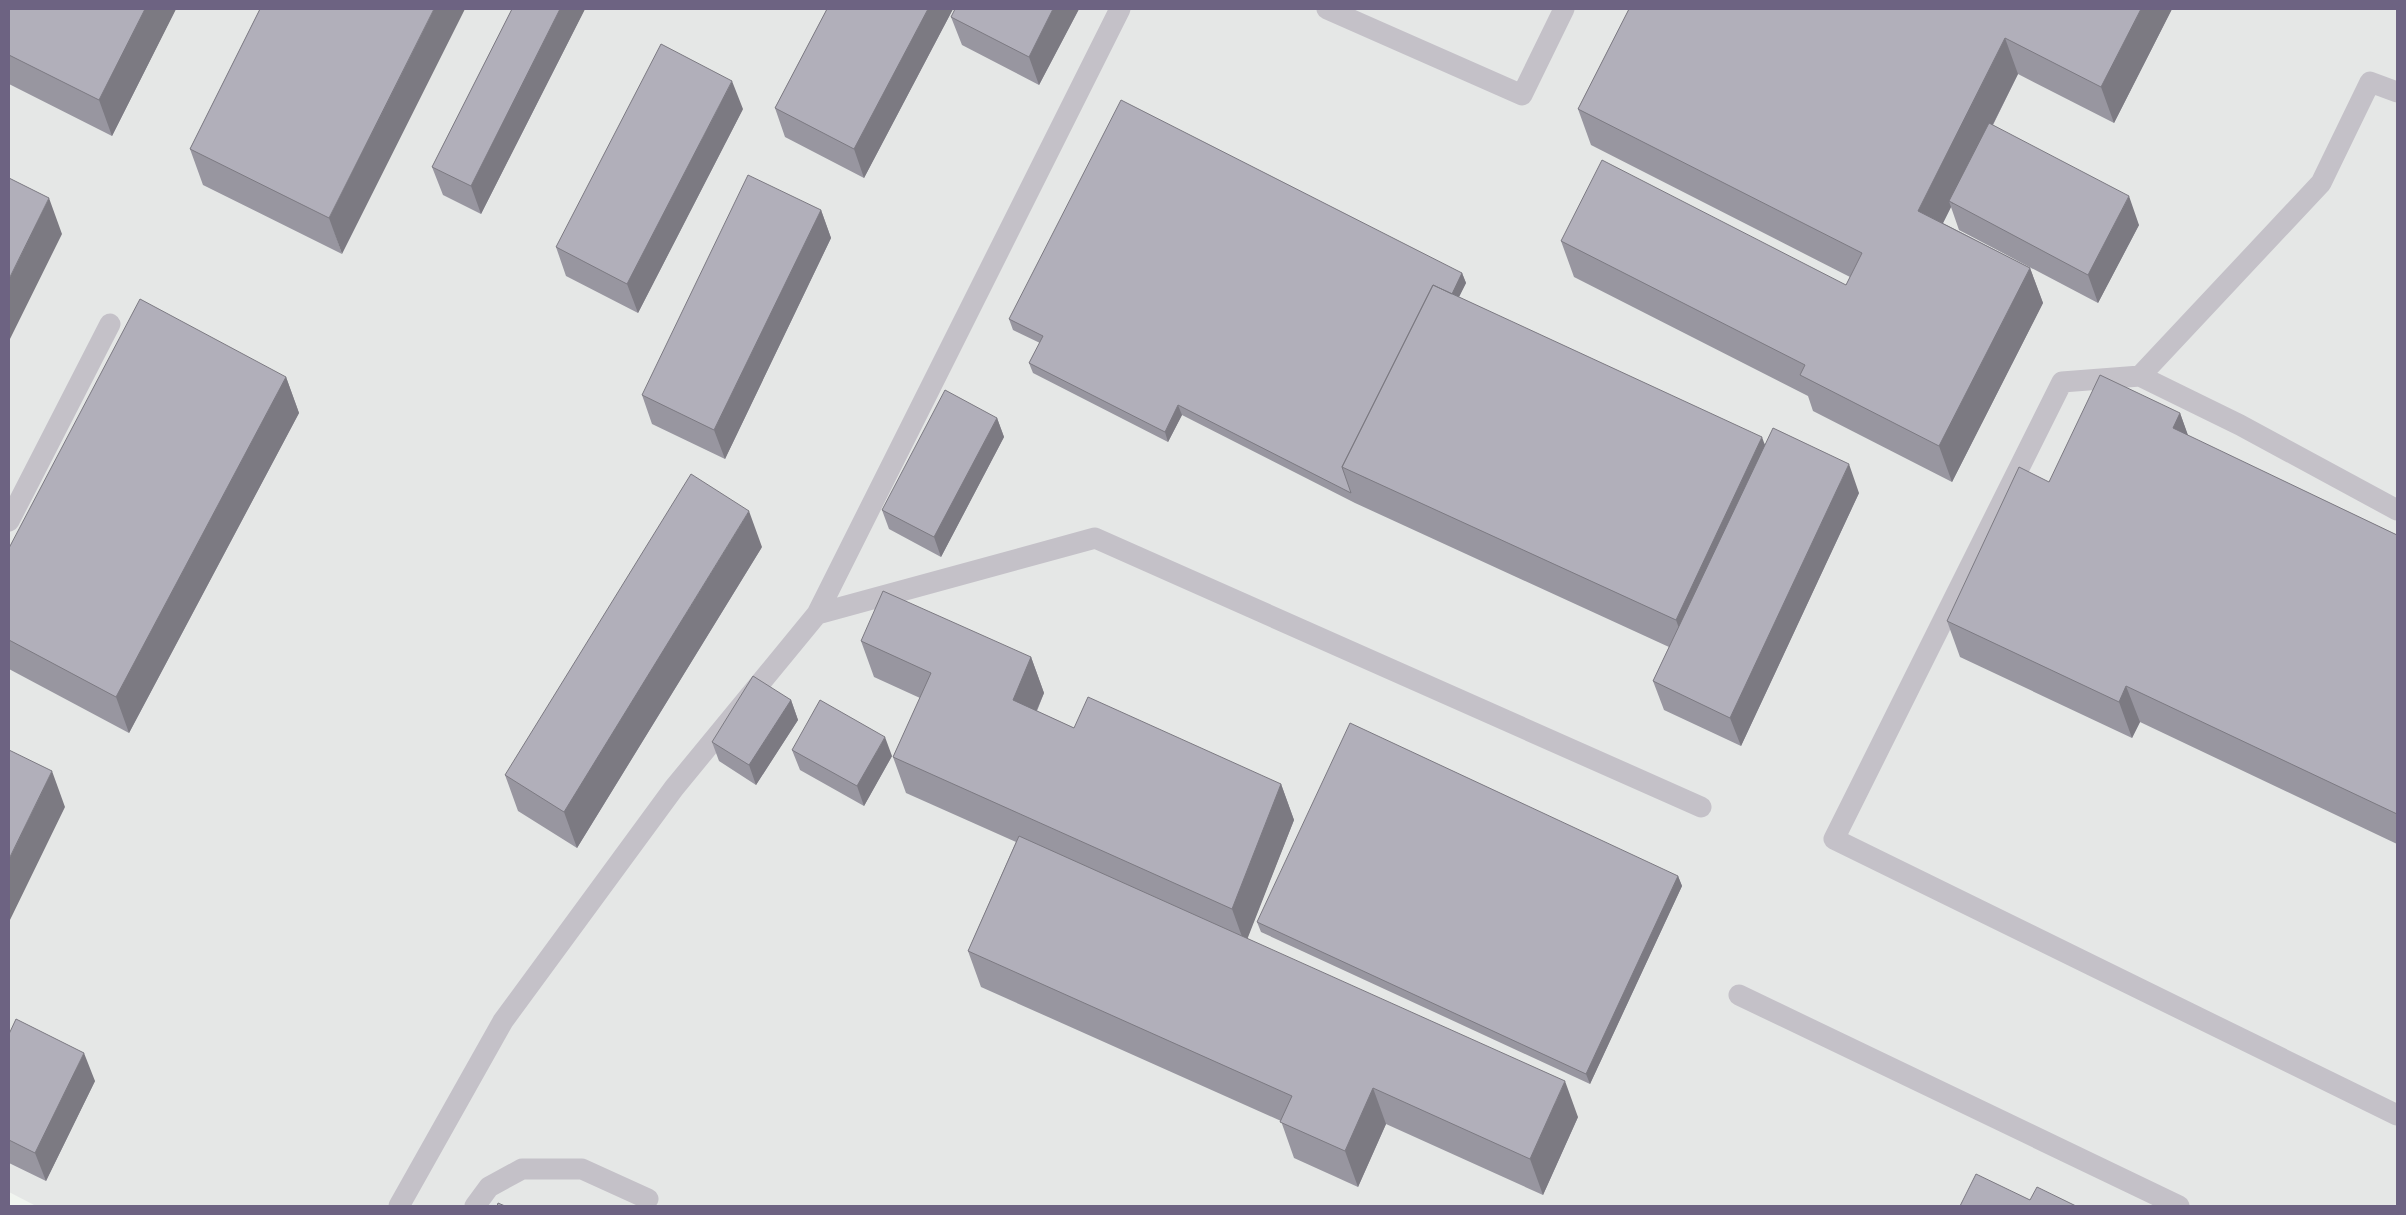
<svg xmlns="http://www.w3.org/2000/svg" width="2406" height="1215" font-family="'PT Sans Narrow',sans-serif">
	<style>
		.built { fill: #e5e7e6 }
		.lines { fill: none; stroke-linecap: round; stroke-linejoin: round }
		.lane { stroke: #c4c1c8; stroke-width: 21 }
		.wall { fill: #9896a0 }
		.shaded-wall { fill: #7c7a82 }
		.building { fill: #b1afba; stroke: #7c7a82 }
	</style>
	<rect width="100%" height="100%" fill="#f1f5f0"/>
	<path class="built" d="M9,9H2397V1206H36L9,1192Z"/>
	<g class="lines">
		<path class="lane" d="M1327,9L1522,95L1564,9
			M2397,92L2370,82L2321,183L2140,376L2062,382L1834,839L2397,1115
			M2140,376L2240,425L2397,510
			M9,521L110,324
			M817,614L1095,538L1701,807
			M1739,995L2179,1206
			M399,1206L503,1021L674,788L817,614L1120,9
			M475,1206L489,1187L522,1169H582L648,1199"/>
	</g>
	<path class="wall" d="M9,9H176L112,136L9,84Z
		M260,9L342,254L203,185L190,149Z
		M512,9H585L481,214L443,195L432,167Z
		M827,9H953L864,178L785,137L775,108Z
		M1079,9L1039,85L962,45L951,17Z
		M1629,9H2172L2114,123L2018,74L1993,125L2139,225L2098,303L1959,230L1951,207L1943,223L2030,268L2043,303L1952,482L1813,411L1808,396L1574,277L1561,241L1846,285L1850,277L1591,145L1578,109Z
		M743,109L638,313L566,276L556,247Z
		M821,210L831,238L725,459L652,424L642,395Z
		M1462,273L1466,283L1459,297L1765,444L1859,493L1741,746L1664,710L1653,681L1669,647L1355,503L1182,415L1168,442L1033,373L1029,363L1040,343L1013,330L1009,319Z
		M286,377L299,413L129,733L9,669V548Z
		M2180,413L2188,436L2397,535V844L2140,722L2132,738L1960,657L1947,621L2049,482Z
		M997,418L1004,437L941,557L889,529L882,510Z
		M762,547L577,848L518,811L505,775Z
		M861,641L1031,657L1044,693L1037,711L1074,728L1281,784L1294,820L1247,938L1578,1117L1543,1195L1386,1124L1358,1187L1294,1158L1281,1121L981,987L968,951L1016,842L906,793L893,757L920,698L874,677Z
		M791,700L798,720L756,785L719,761L712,742Z
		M792,750L892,756L864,806L800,770Z
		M1678,876L1682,886L1590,1084L1261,932L1257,922Z
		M9,1034L95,1081L46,1181L9,1163Z"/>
	<path class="shaded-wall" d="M145,9H176L112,136L99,100Z
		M434,9H465L342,254L329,218Z
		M560,9H585L481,214L471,186Z
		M928,9H953L864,178L854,149Z
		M1053,9H1079L1039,85L1029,57Z
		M2141,9H2172L2114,123L2101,87Z
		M2005,38L2018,74L1953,204L1949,201L1951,207L1931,247L1918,211Z
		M732,81L743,109L638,313L627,284Z
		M2129,196L2139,225L2098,303L2088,275Z
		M49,198L62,234L9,341V279Z
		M821,210L831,238L725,459L714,430Z
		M2030,268L2043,303L1952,482L1939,446Z
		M1462,273L1466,283L1367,479L1360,475Z
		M286,377L299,413L129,733L116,697Z
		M1178,405L1182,415L1168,442L1165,432Z
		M2180,413L2193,449L2173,428Z
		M997,418L1004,437L941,557L934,537Z
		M1762,437L1775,473L1689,656L1676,620Z
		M1849,464L1859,493L1741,746L1730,718Z
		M749,511L762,547L577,848L564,812Z
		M1031,657L1044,693L1026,735L1013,700Z
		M2126,686L2140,722L2132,738L2119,702Z
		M791,700L798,720L756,785L749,765Z
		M885,737L892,756L864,806L857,786Z
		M52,771L65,807L9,922V859Z
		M1281,784L1294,820L1245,945L1232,909Z
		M1678,876L1682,886L1590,1084L1586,1074Z
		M84,1053L95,1081L46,1181L35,1153Z
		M1565,1081L1578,1117L1543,1195L1530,1159Z
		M1373,1088L1386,1124L1358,1187L1345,1151Z"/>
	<path class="building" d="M9,9H145L99,100L9,55Z
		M260,9H434L329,218L190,149Z
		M512,9H560L471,186L432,167Z
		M827,9H928L854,149L775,108Z
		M955,9H1053L1029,57L951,17Z
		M1629,9H2141L2101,87L2005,38L1918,211L2030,268L1939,446L1800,375L1805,365L1561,241L1602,160L1846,285L1862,253L1578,109Z
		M661,44L732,81L627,284L556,247Z
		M1121,100L1462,273L1452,294L1433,285L1342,467L1351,493L1178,405L1165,432L1029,363L1043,336L1009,319Z
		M1989,123L2129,196L2088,275L1949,201Z
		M748,175L821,210L714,430L642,395Z
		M9,178L49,198L9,279Z
		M1433,285L1762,437L1676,620L1342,467Z
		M140,299L286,377L116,697L9,640V548Z
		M2100,375L2180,413L2173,428L2397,535V814L2126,686L2119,702L1947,621L2019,467L2049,482Z
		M945,390L997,418L934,537L882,510Z
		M1773,428L1849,464L1730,718L1653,681Z
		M691,474L749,511L564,812L505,775Z
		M883,591L1031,657L1013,700L1074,728L1088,697L1281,784L1232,909L893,757L931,673L861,641Z
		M753,676L791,700L749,765L712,742Z
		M820,700L885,737L857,786L792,750Z
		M1350,723L1678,876L1586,1074L1257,922Z
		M9,750L52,771L9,859Z
		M1019,836L1565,1081L1530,1159L1373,1088L1345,1151L1280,1122L1292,1096L968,951Z
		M16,1019L84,1053L35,1153L9,1140V1034Z
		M1976,1174L2030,1200L2037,1187L2076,1206H1960Z
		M498,1203L505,1206H497Z"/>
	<rect width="2406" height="1215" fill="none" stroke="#6d6382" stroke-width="20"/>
</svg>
